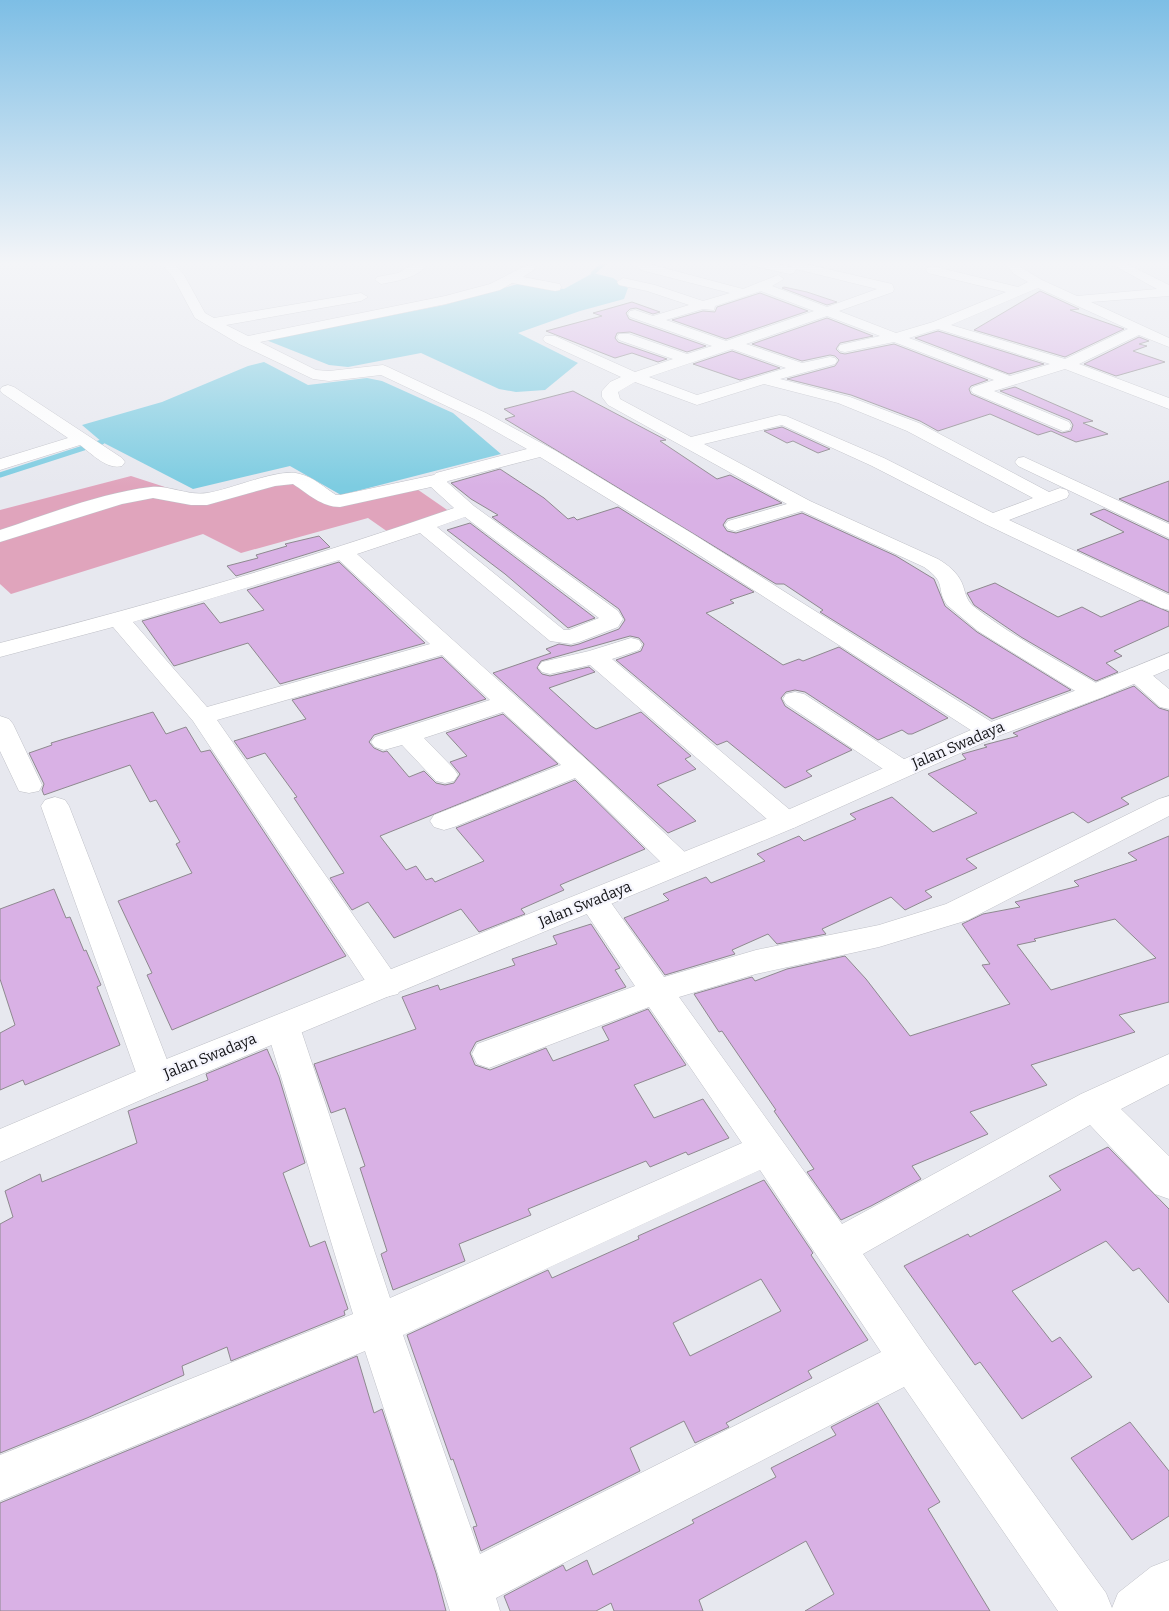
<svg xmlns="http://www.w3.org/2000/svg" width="1169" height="1611" font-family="Bitter,serif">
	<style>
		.green { fill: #e0a4bc }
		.water { fill: #7dcce1 }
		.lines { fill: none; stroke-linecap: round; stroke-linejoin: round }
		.stream-far1 { stroke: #7dcce1; stroke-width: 4 }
		.stream { stroke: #7dcce1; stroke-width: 5 }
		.building { fill: #d9b1e5; stroke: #8e898f; fill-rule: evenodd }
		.street-casing { stroke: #bfc0c7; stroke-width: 1 }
		.secondary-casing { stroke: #bfc0c7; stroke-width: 1 }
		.street { fill: #fff; fill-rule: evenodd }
		.secondary { fill: #fff; fill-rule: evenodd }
		.labels { text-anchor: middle; stroke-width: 4.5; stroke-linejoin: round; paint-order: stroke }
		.street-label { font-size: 15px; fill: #121215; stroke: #f5f5fd }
	</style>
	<rect width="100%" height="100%" fill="#e7e8ef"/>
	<path class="green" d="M284,475L334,505L414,487L453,514L388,532L368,518L241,553L203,534L11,594L0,584V510L131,476L202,499Z"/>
	<path class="water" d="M593,273L613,278L628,288L624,299L580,311L518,333L578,363L545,390L516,392L499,389L421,353L348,367L329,365L266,340L444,305L518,284L564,289Z
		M264,362L308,385L367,378L382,381L453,413L501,454L341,495L290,466L193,489L102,442L82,425L162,402L248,366Z"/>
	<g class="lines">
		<path class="stream-far1" d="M593,273L607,261"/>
		<path class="stream" d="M0,475L102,442"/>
	</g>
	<path class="building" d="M784,287L807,292L837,302L827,305L782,288Z
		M1040,291L1079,309L1070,310L1124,329L1065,357L974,330Z
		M760,293L808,311L726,339L672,320L703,311L715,312L717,307Z
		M632,302L660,312L653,314L636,308L630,309L626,313L629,319L706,346L687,352L630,332L617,333L615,338L618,342L667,359L658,362L632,353L615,358L546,331L602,316L593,313Z
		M827,318L873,336L840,343L836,349L840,353L845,354L894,344L988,380L971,386L969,389L971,394L1062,433L1071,431L1073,425L1070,420L1000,391L1015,387L1093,421L1083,423L1108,434L1076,442L1051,431L1038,435L990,414L938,431L920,421L851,395L787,379L835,366L839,360L835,356L830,355L802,361L752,344Z
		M938,331L1044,364L1009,374L915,338Z
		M1139,337L1149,341L1139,344L1147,346L1133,351L1165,362L1116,376L1084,364Z
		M732,351L780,368L740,380L693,364Z
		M573,391L666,440L660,441L717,479L730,475L782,503L727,519L723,525L727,531L736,533L802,513L896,556L934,579L945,606L977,632L1071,690L992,719L820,612L823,610L784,584H776L505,419L515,416L504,409Z
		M782,427L830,449L818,453L793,441L787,443L764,431Z
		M500,469L544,498L568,519L574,517L577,520L618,507L754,592L730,600L734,603L706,613L783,665L799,659L803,661L839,647L948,718L912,734H908L902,730L878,740L805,692L795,690L786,692L781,698L785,706L852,750L806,771L812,776L785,788L727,741L717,745L616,660L641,651L644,644L639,638L630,636L541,661L537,668L542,674L550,676L589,667L595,672L549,688L591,726L596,729L641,712L691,756L685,759L696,769L657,785L696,821L668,833L493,673L551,653L546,649L559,644L571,646L579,644L619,629L625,620L619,609L492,517L498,515L471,499L451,483Z
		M1169,481V522L1119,499Z
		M1104,509L1169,540V593L1077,550L1124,532L1090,514Z
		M470,523L595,618L568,628L505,574L447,530Z
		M319,536L330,547L236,576L227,566L258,558L256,555L287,546L285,544Z
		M339,562L425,643L280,684L248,643L174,666L142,621L204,603L220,623L264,610L247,590Z
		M995,583L1058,617L1082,607L1101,617L1141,600L1169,612V626L1114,651L1122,656L1106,663L1118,672L1096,681L1021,637L974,605L967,593Z
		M442,657L486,699L374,735L369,742L374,748L383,752L387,751L409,777L424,771L436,783L445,785L454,783L460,774L450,762L467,756L446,733L503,714L558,764L380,836L406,870L416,866L426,880L432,878L435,882L484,861L456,828L575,780L645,849L560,885L564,890L521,909L525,914L479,932L461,909L394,938L368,902L352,910L330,878L344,873L294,798L297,797L265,753L247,759L234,741L306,719L292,700Z
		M1134,686L1159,708L1169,711V776L1121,798L1129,804L1088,823L1073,812L966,859L977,868L925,891L932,897L905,910L891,897L822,929L826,934L777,944L768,934L732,950L735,954L665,975L624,918L669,900L663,894L706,877L711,883L765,861L757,854L799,836L804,841L856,819L850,814L892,797L933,832L977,813L928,774L966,759L962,754L987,747L984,745L1018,736L1013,733Z
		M153,712L166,734L186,727L201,752L210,750L346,956L172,1030L147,975L152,973L118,901L192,873L176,844L180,842L156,800L150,802L130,765L44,795L42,790L44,784L29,753L52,745L51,743Z
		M1169,836V1002L1119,1015L1135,1032L1031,1065L1047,1085L970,1112L988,1134L912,1166L921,1179L871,1206L841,1220L807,1172L814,1169L774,1111L776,1110L722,1031L719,1032L694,994L752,977L755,981L787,969L845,956L866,979L910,1036L1010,1004L982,965L990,964L962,924L983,914L1020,907L1015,902L1079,886L1074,881L1137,860L1128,853ZM1115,919L1156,958L1051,990L1017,945L1036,941L1034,939Z
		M54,889L66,918L70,917L84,951L86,950L101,985L97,987L120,1045L25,1085L23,1080L0,1090V1033L15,1025L0,979V909Z
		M591,924L620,968L615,970L626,987L476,1042L470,1053L475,1065L490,1070L546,1048L553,1061L609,1040L602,1027L648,1009L686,1065L634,1085L654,1118L703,1099L729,1138L688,1155L686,1152L650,1167L646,1161L528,1209L531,1215L459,1244L465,1261L393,1290L381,1254L387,1251L360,1168L365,1166L345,1108L331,1113L314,1064L416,1029L402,997L438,985L440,990L515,965L512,959L557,944L553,936Z
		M267,1049L279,1077L305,1163L283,1173L310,1247L325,1241L348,1309L344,1311L345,1315L231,1361L227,1347L182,1366L184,1375L87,1418L0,1453V1224L13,1217L5,1191L40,1174L42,1182L137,1143L128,1111L208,1080L206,1074Z
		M1108,1147L1169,1209V1303L1139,1268L1133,1271L1106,1241L1012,1291L1052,1342L1060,1337L1092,1377L1022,1419L980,1362L975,1365L904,1266L968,1234L970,1237L1061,1190L1049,1176Z
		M764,1180L813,1253L811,1255L868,1340L808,1371L812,1378L726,1423L729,1427L695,1443L684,1421L630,1448L640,1471L481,1551L473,1527L477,1526L453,1459L451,1460L407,1335L548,1270L552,1278L639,1239L638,1236ZM761,1279L781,1311L690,1356L673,1323Z
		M357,1356L374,1413L382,1409L436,1573L446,1611H0V1503Z
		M878,1403L940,1502L928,1509L990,1611H805L834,1594L806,1541L699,1600L703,1611H614L611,1603L596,1611H510L504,1596L563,1565L566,1571L587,1560L593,1575L694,1523L692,1520L776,1477L771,1468L836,1435L831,1427Z
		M1130,1422L1169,1471V1516L1132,1540L1071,1458Z"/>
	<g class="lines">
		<g class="street-casing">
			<path id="street" d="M159,261H172L184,275L205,313L214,318L361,293L368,297L361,301L226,325L248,336L445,296L490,284L525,266H533L535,269L523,277L560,284L561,287L560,290L555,291L512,283L500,290L446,304L260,342L316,370L329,371L383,365L388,367L486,413L556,451L693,534L998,726L1002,731L998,736L989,739L980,736L679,542L540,457L448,481L447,482L474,506L618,611L623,619L618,627L579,642L571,644L550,641L420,533L357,554L588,761L690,857L695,864L690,871L680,874L670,871L575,778L454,827L444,830L434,827L430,821L434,815L561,765L503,712L424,738L454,769L458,775L454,781L445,783L436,781L402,745L384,750L375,747L371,742L375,737L490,700L442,655L217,720L402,985L398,994L386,997L374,994L193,721L113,627L0,657V643C153,604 305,560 454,508L431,487L340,507C322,507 308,494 293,484L275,486L207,505H191L153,498L122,504L0,542V530C49,514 100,493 151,487C169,485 188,496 207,493C230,490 280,467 300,474C313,477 325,488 336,495H340L434,475L436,473L527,449L474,419L381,375L329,381L313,379L239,344L195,318L173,277ZM465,517L599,618L569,630H564L437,527ZM339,560L430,644L207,707L133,622Z
				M412,261H427L428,263C419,278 397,281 381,284L375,280L377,277L398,273L414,264Z
				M638,261H651L649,264L743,289L778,275L784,279L772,286L827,307L877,289L796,269L794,273L790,274L744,264L742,261H765L791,267L793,263L797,262L892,284L894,289L893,292L839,311L896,333L933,322L1006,292L928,273L926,270L928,267L932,266L1018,287L1028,282L1014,274L1003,261H1016L1022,268L1042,280L1077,296L1157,289L1106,261H1121L1169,285V296L1091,302L1169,338V347L1139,335L1079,364L1169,398V409L1065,369L994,391L1069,422L1071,426L1069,430L1063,431L973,393L971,390L973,387L994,380L894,342L845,352L840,351L838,348L840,345L880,336L827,316L746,344L802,363L830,357L835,358L837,361L835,364L780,379L850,397L919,423L1049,492L1060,488L1067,490L1069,494L1067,498L1009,520L1169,595V610L1161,608L985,524L872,466L782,425L704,444L810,501L938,559C948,565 957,572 962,583C966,593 965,598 973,606C1013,637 1059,661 1103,687L1106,692L1103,697L1094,699L1085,697L978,631L947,605C935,587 948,584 924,567L802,511L735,531L728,529L725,525L728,521L787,504L608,405L602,397V391L610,382L621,377L545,342L543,339L545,336H555L635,372L673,359L619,340L617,337L619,334H629L687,354L712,346L630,317L628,314L630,311L635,310L653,316L689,305L647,291L619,285L617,282L623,278L655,285L703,301L730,293L641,270L636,264ZM1038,288L1128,329L1065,359L951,325ZM761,291L814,311L726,341L666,320L703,309L714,310L715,306ZM938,329L1050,364L1010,376L909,338ZM732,349L786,368L697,395L649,377ZM635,382L697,405L764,384L838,403L907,431L1033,498L993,513L884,458L786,416L779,415L691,437L620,399L618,392Z
				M8,385L14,387L122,458L125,462L122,466C107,470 92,454 80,445L0,470V459L68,438L2,393L0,390L2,387Z
				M1024,457L1169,524V538L1018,466L1015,462L1018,458Z
				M631,638L639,640L642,645L639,650L612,659L796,815L800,821L796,827L786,830L776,827L590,665L550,674L542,672L538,667L542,662L589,651Z
				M1137,667L1145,669L1169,689V709L1160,707L1129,679L1125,674L1129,669Z
				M795,692L804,694L910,763L914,769L910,775L901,777L892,775L786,704L783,699L786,694Z
				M0,716L9,719L13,724L42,785L39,791L29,793L19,791L0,751Z
				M1169,796V816L968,920L879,947L756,974L679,997L842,1224L1081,1094L1169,1054V1084L1121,1109L1169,1156V1199L1155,1194L1090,1125L863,1254L926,1345L1106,1593L1112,1608L1118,1593L1151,1567L1169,1560V1611H1058L904,1387L496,1598L500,1611H450L365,1351L0,1501V1455L353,1314L266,1027L271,1018L283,1014L295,1018L300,1027L390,1298L742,1143L649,1007L489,1068L477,1064L472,1054L477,1044L635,986L578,901L582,893L593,890L604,893L664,977L756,950L879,925L946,904L1159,799ZM760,1170L881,1352L480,1554L403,1335Z
				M55,797L65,800L69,806L174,1078L168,1088L156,1093L144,1088L138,1078L41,806L45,800Z"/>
		</g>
		<g class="secondary-casing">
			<path id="secondary" d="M1169,653V669L1103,697L998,736L796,827L168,1088L0,1162V1129L144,1068L776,815L980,726L1085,687Z"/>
		</g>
		<use href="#street" class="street"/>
		<use href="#secondary" class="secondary"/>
	</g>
	<linearGradient id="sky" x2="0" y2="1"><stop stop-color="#7dbee5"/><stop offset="0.54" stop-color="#f4f5f8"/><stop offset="1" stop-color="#f4f5f8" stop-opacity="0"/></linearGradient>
	<rect width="1169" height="487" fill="url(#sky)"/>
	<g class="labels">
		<g class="street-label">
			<text transform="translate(958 745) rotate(-23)" y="5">Jalan Swadaya</text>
			<text transform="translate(585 904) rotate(-22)" y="5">Jalan Swadaya</text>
			<text transform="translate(210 1056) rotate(-22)" y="5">Jalan Swadaya</text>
		</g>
	</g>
</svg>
